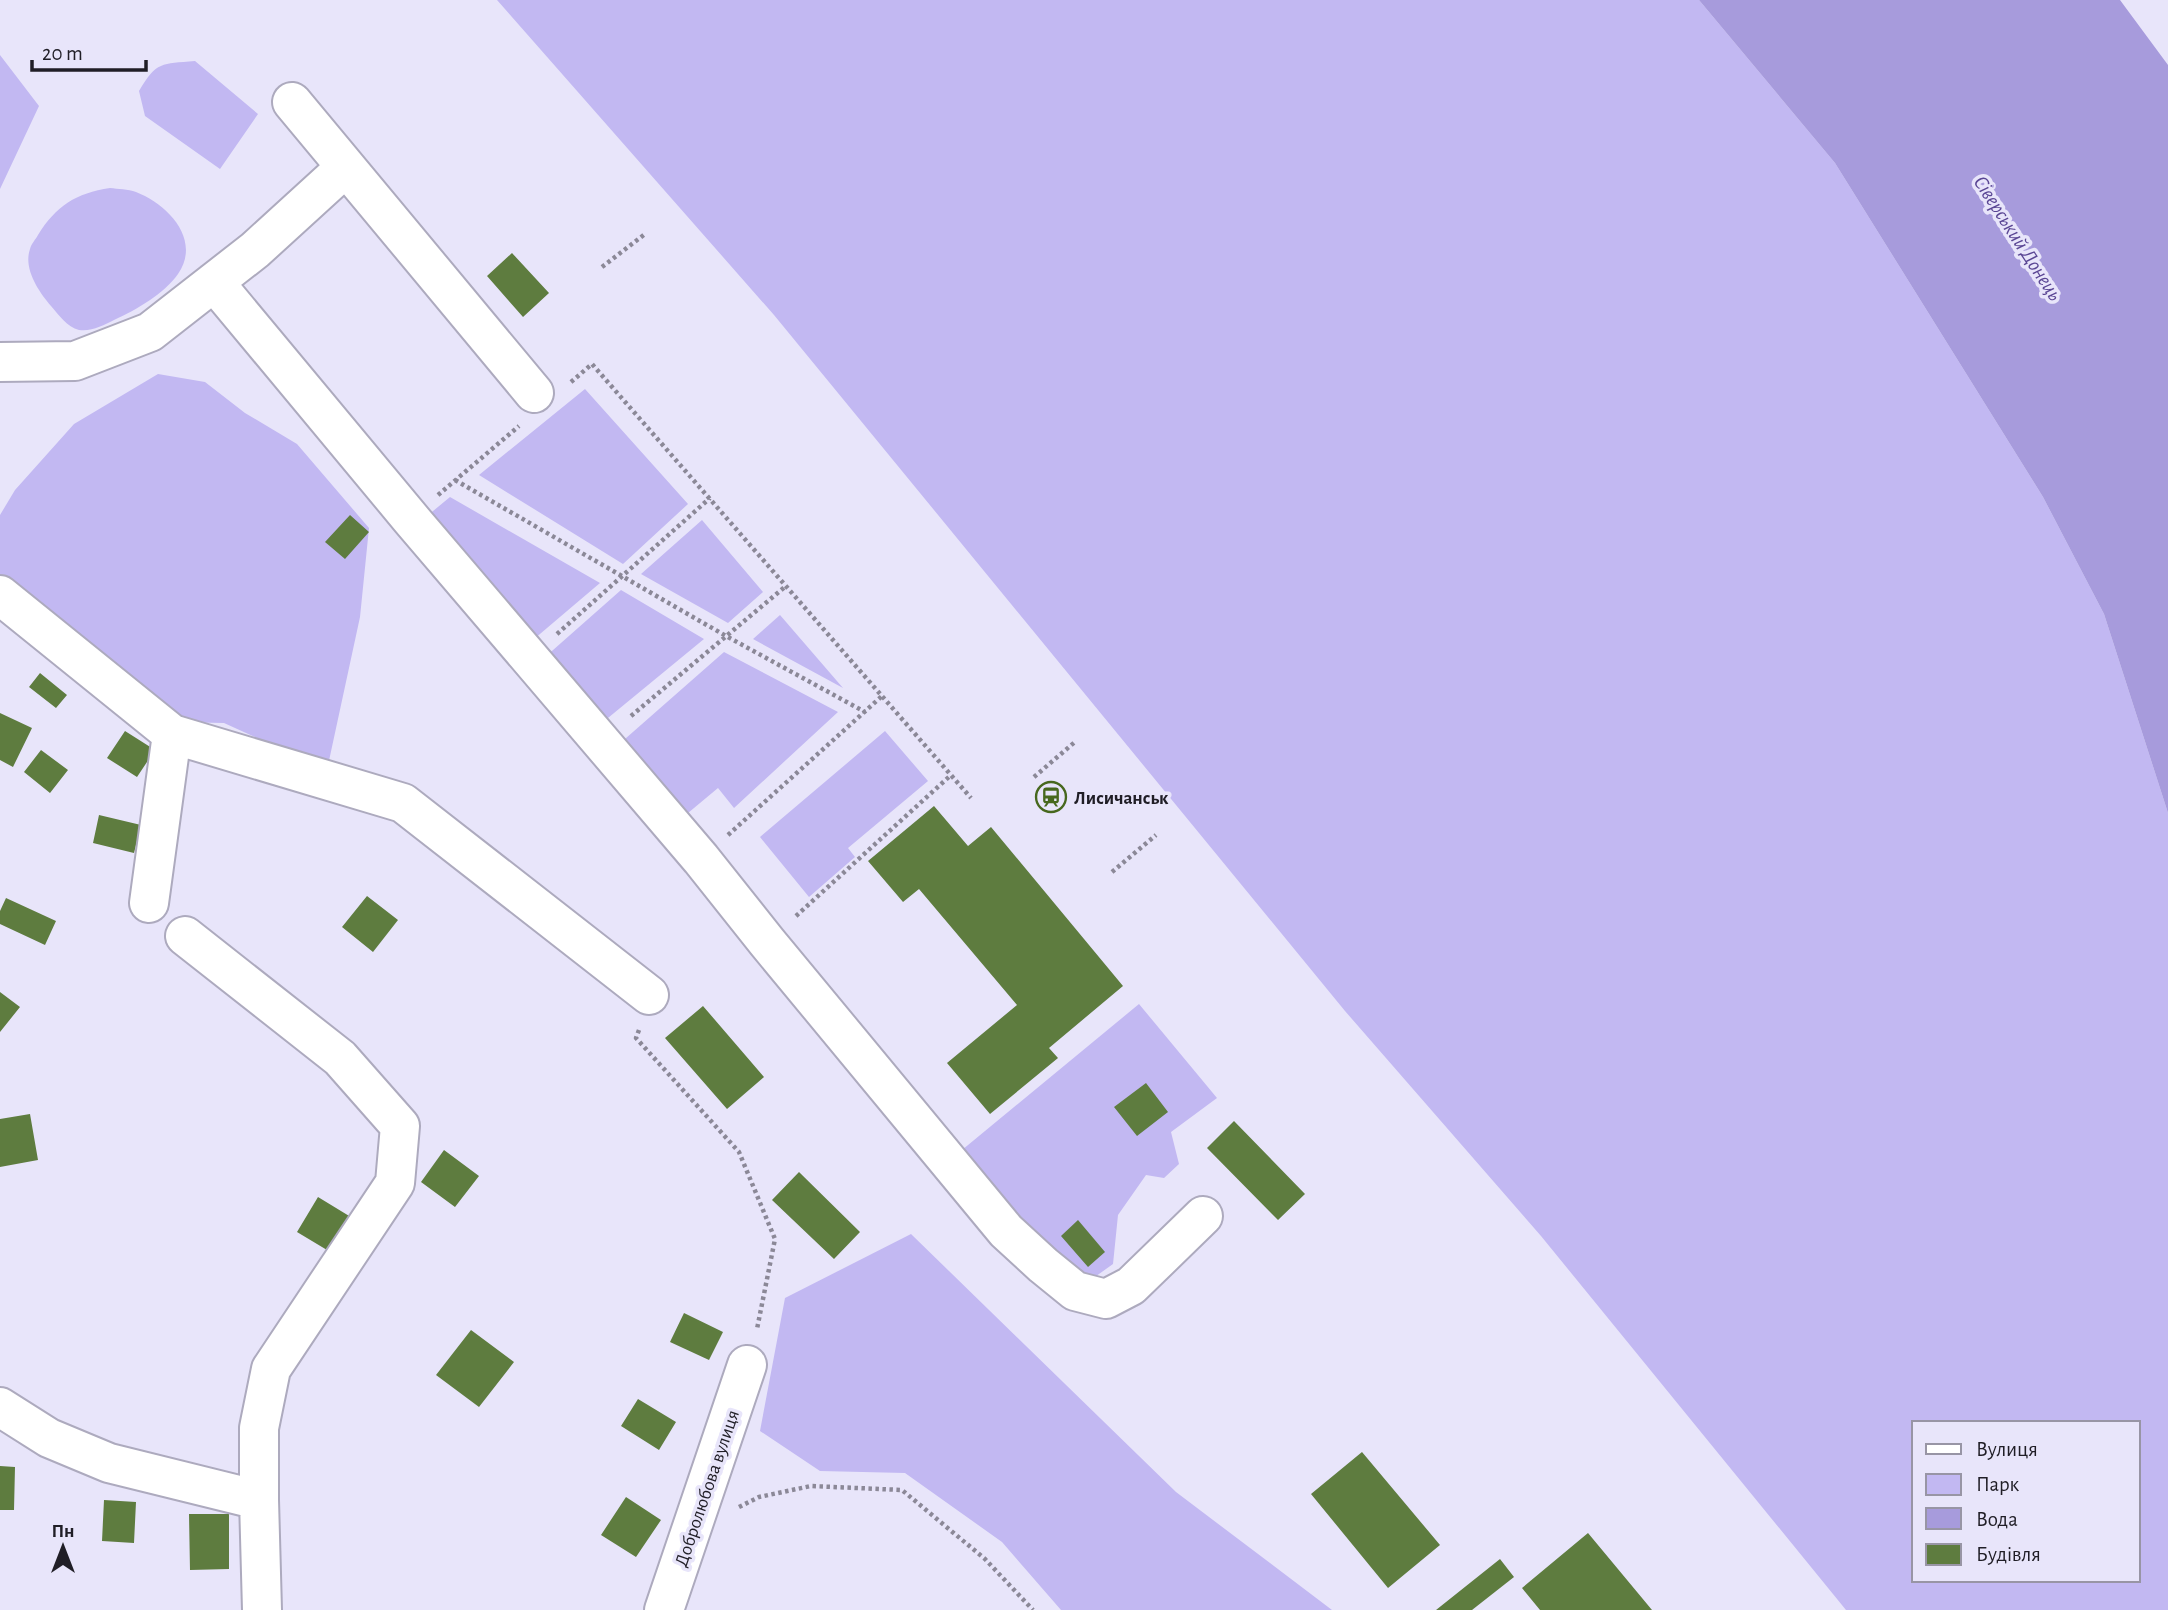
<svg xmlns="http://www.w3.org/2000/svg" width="2168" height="1610" font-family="'Alegreya Sans',sans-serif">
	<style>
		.green { fill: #c2b8f2; fill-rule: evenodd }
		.water { fill: #a79bdc }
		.building { fill: #5e7c3f }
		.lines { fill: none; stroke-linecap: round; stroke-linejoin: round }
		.minor-casing { stroke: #adaabe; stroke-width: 42 }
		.path { stroke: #8b8897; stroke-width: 4.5; stroke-dasharray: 3.5 3.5; stroke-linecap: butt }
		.minor { stroke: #fff; stroke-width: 38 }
		.labels { text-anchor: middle; stroke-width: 7; stroke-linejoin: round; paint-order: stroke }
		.poi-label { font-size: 19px; font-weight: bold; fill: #201e26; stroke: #e8e5fa; text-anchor: start }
		.street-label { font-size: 19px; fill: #201e26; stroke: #e8e5fa }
		.water-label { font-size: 21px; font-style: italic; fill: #5a4694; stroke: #e8e5fa }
	</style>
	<rect width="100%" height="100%" fill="#e8e5fa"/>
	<path class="green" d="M497,0H1699L1835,163L2043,497L2104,614L2168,813V1610H1846L1541,1236L1345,1011L774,315ZM1914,1423H2138V1580H1914Z
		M0,55L39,106L0,189Z
		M195,61L258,114L220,169L145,116L139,91C157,61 161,64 195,61Z
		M110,188C118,189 128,189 136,192C167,204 202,239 178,274C164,294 136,310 114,320C104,325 91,332 79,330C67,327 59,315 51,306C39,292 23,269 30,249C31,244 36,239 38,235C56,206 76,193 110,188Z
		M158,374L205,382L245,413L297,444L369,528L360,617L327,770L224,723L175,722L0,574V515L15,490L74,424Z
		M585,389L688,504L623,564L479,475Z
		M450,497L600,583L527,645L421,521Z
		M702,520L763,592L728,623L641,574Z
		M621,590L704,639L597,727L544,658Z
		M780,615L843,688L753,639Z
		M724,652L838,712L734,808L718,788L682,818L617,746Z
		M885,731L928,781L848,848L855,857L809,897L760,837Z
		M1139,1004L1217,1098L1171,1132L1179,1164L1164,1178L1146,1175L1118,1215L1113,1264L1085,1284L1041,1244L962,1150Z
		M911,1234L1176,1492L1332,1610H1061L1002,1542L905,1473L820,1471L760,1431L785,1298Z"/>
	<path class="water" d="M1699,0H2120L2168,65V813L2104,614L2043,497L1835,163Z"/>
	<path class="building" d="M512,253L549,293L523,317L487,276Z
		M350,515L369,532L345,559L325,542Z
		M40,673L67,695L56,708L29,687Z
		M0,713L32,728L13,767L0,760Z
		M125,731L155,750L137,777L107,758Z
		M41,750L68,770L50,793L24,772Z
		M934,806L968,846L991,827L1123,986L1049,1048L1058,1058L990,1114L947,1063L1017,1005L919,889L903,902L868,861Z
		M99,815L141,825L134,853L93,843Z
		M367,896L398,920L373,952L342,927Z
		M6,898L56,921L45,945L0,924V911Z
		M0,992L20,1007L0,1032Z
		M703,1006L764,1077L727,1109L665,1038Z
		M1146,1083L1168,1112L1137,1136L1114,1107Z
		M30,1114L38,1160L0,1167V1119Z
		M1234,1121L1305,1194L1278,1220L1207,1148Z
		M444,1150L479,1176L455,1207L421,1182Z
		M799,1172L860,1232L834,1259L772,1200Z
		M318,1197L359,1222L337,1256L297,1232Z
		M1078,1220L1105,1252L1088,1267L1061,1236Z
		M684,1313L723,1332L709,1360L670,1342Z
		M471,1330L514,1362L479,1407L436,1375Z
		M638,1399L676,1422L659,1450L621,1426Z
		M1362,1452L1440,1545L1388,1588L1311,1494Z
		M0,1466L15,1467L14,1510H0Z
		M626,1497L661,1520L636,1557L601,1535Z
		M104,1500L136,1502L134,1543L102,1541Z
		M189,1514H229V1569L190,1570Z
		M1588,1533L1652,1610H1540L1522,1588Z
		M1500,1559L1514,1577L1472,1610H1436Z"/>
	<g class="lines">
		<g class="minor-casing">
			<path id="minor" d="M292,102L534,393
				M214,282L411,519L701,859L767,942L1006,1231L1043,1265L1075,1291L1106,1299L1131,1286L1203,1216
				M0,362L75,361L150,332L255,250L346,167
				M0,595L172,734L403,803L649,995
				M149,903L172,734
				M0,1407L49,1438L109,1463L259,1500V1428L271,1369L395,1183L400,1126L340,1058L185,936
				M259,1500L262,1610
				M664,1610L747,1365"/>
		</g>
		<path class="path" d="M602,267L645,234
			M571,382L592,364L971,798
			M455,480L726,636L865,712
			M438,495L519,426
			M557,634L710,498
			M631,716L786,586
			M1034,777L1076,741
			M728,835L882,696
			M1112,872L1156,835
			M796,916L951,775
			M639,1030L636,1038L739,1152L775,1239L757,1329
			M739,1507L759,1497L811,1486L902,1490L985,1559L1033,1610"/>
		<use href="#minor" class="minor"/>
	</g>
	<defs>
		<g id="station-ring" transform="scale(1.575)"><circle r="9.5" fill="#e8e5fa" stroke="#47681e" stroke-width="1.5"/><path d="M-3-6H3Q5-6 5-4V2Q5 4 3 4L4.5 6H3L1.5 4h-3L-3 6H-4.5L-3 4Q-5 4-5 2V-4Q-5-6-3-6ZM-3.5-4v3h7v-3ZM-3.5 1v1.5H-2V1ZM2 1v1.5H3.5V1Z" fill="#47681e"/></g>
	</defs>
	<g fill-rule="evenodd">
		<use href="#station-ring" x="1051" y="797"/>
	</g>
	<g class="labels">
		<g class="poi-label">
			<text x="1074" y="804">Лисичанськ</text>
		</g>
		<g class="street-label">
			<text transform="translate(706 1488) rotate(-71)" y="7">Добролюбова вулиця</text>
		</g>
		<g class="water-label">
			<text transform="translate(2018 238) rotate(57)" y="7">Сіверський Донець</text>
		</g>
	</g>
	<rect x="1912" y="1421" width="228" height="161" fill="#e8e5fa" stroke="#9895a5" stroke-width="2"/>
	<rect x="1926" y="1444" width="35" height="10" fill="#ffffff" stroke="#9895a5" stroke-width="2"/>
	<text x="1976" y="1456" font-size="21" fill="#201e26">Вулиця</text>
	<rect x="1926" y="1474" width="35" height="21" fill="#c2b8f2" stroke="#9895a5" stroke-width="2"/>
	<text x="1976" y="1491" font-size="21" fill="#201e26">Парк</text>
	<rect x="1926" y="1508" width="35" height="21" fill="#a79bdc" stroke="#9895a5" stroke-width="2"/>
	<text x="1976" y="1526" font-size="21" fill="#201e26">Вода</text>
	<rect x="1926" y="1544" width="35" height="21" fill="#5e7c3f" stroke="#9895a5" stroke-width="2"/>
	<text x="1976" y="1561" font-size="21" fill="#201e26">Будівля</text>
	<g transform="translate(63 1547)" stroke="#e8e5fa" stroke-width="5" paint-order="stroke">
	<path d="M0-5L12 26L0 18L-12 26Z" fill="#201e26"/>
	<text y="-10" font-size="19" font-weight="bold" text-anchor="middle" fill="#201e26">Пн</text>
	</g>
	<path d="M32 60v10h114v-10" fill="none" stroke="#201e26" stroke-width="3.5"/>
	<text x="42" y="60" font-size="21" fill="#201e26" stroke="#e8e5fa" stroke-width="5" paint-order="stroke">20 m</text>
</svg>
